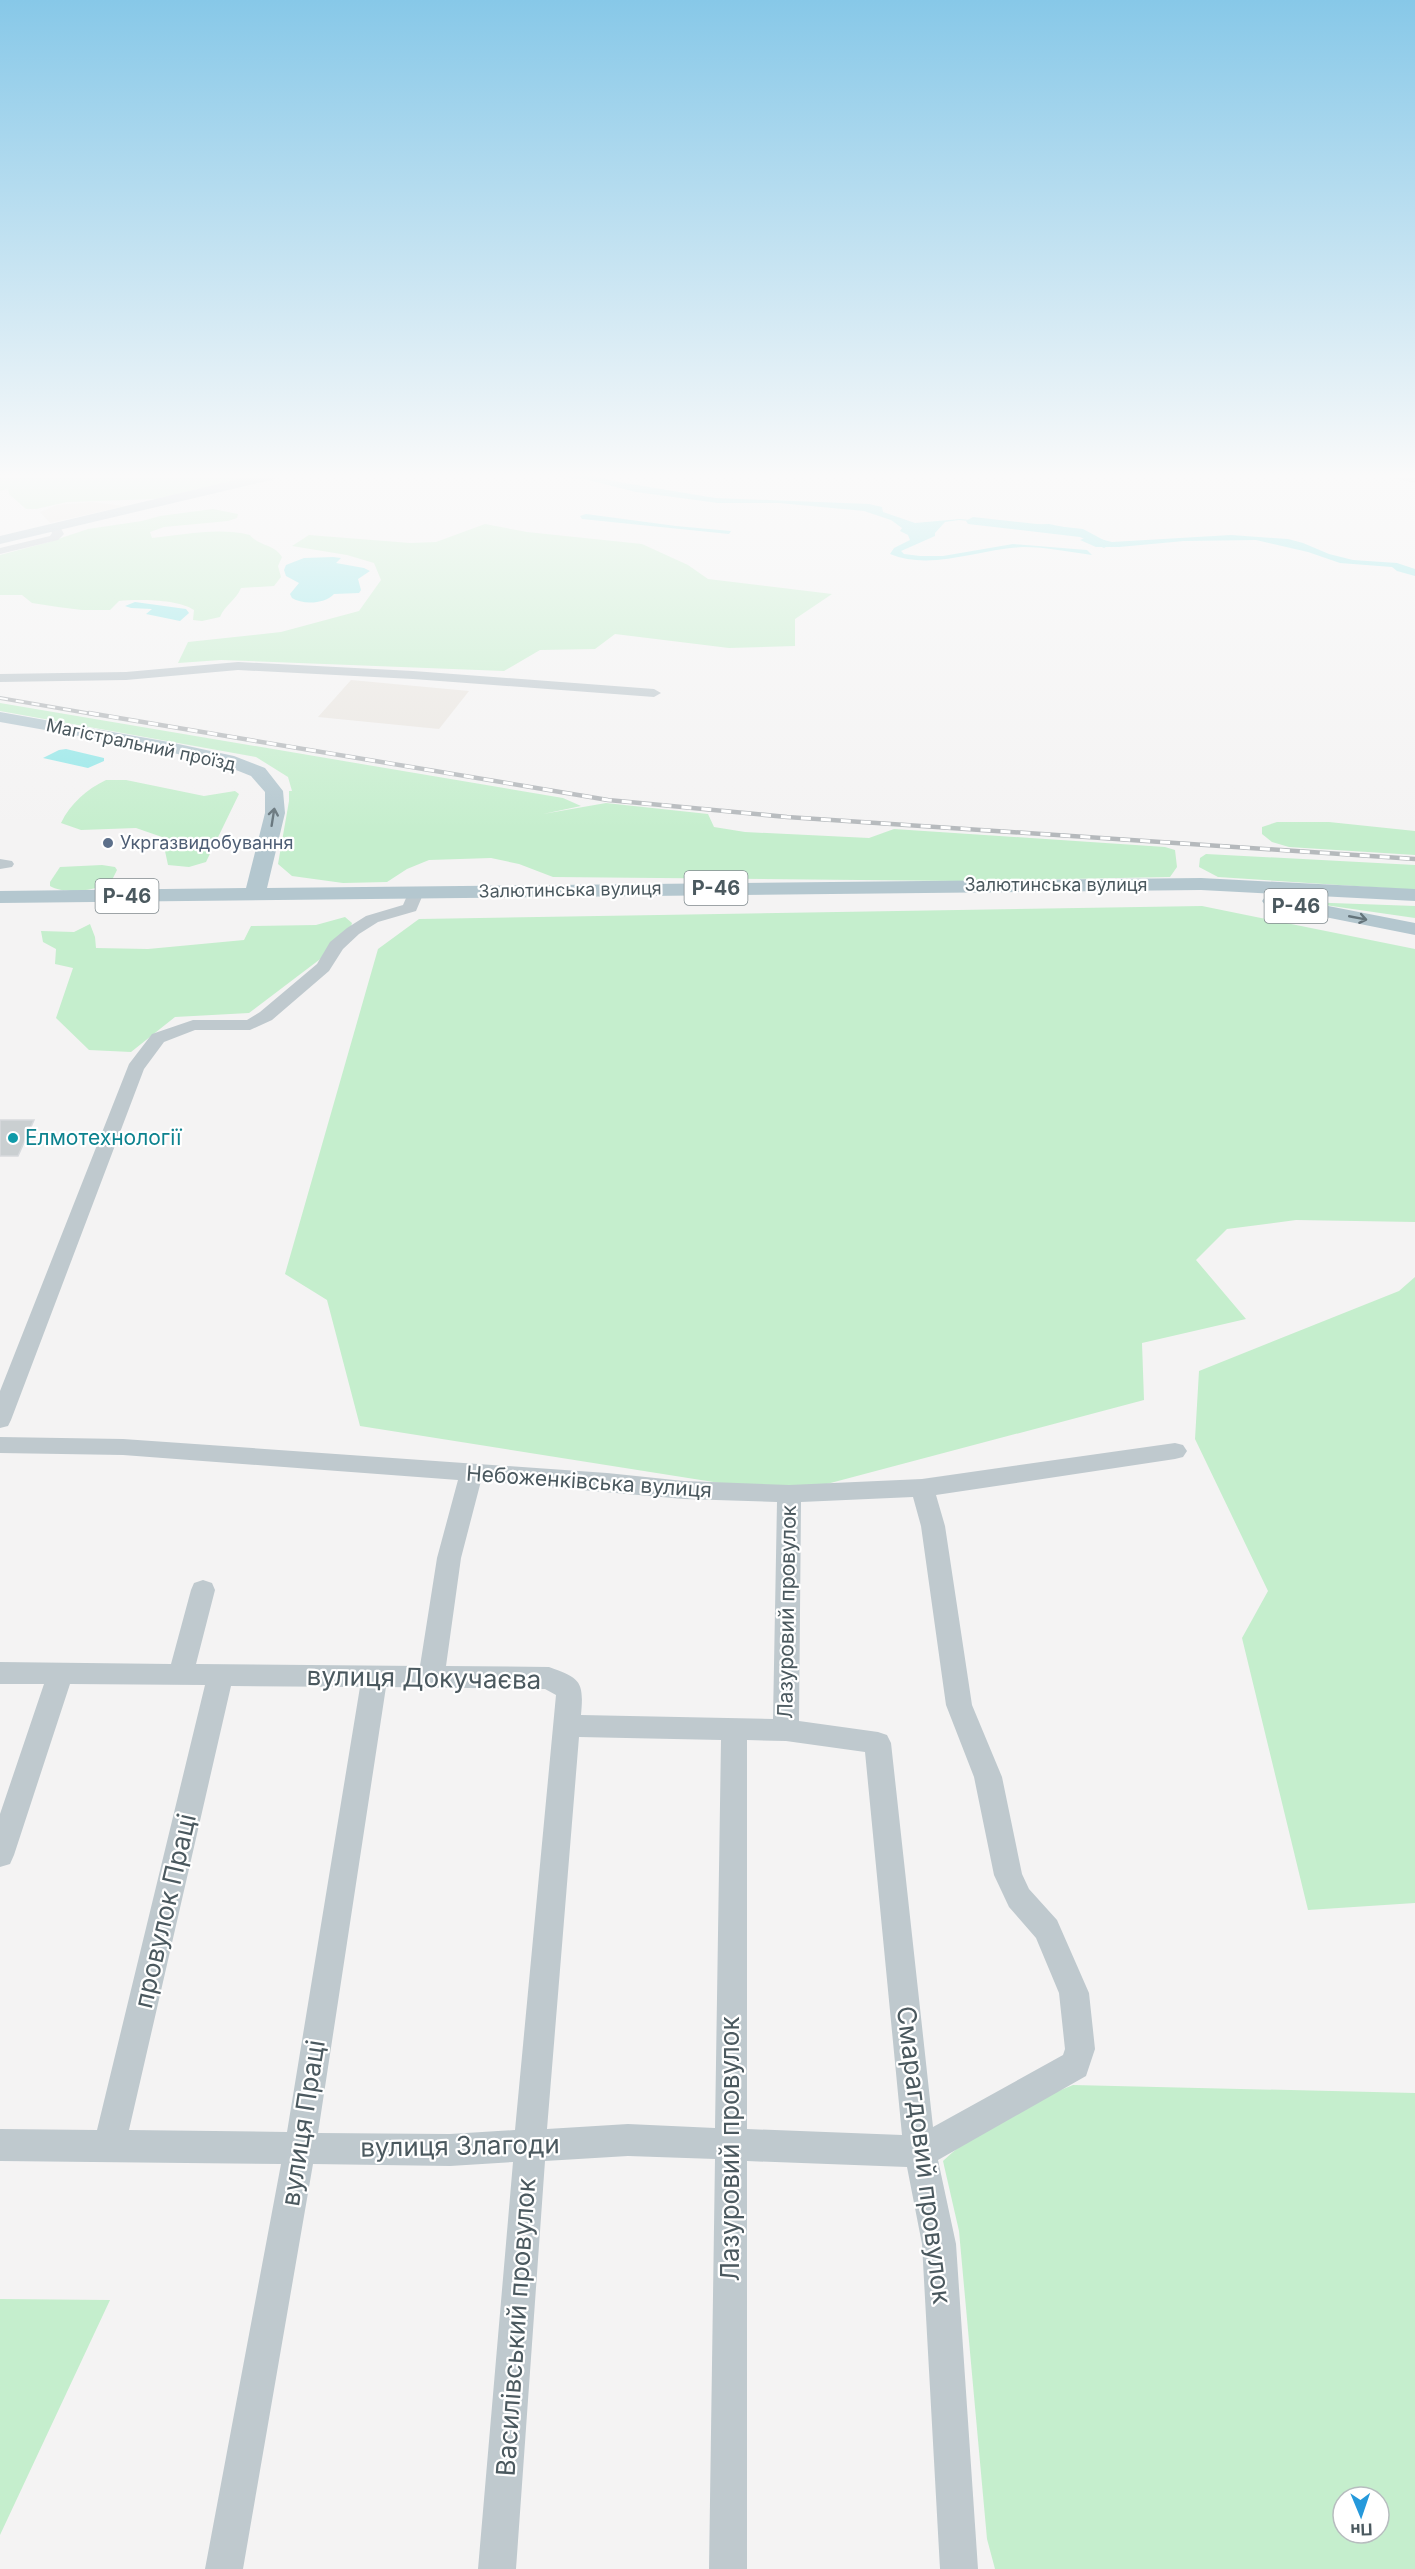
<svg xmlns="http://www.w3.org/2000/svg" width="1415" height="2569" font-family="Inter,sans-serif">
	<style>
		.commercial { fill: #eae6e1 }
		.green { fill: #c5eecd; fill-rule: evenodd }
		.water { fill: #95e7e8 }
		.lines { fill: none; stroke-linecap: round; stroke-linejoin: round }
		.river { fill: #95e7e8; fill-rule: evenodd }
		.building { fill: #cacfd1; stroke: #d7dadd; stroke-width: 1.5 }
		.minor { fill: #bfc9ce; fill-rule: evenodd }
		.major { fill: #b4c7cf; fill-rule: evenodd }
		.rail-far1-casing { stroke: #b5b9bc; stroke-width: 4 }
		.rail-casing { stroke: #b5b9bc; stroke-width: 4.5 }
		.rail-far1 { stroke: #fff; stroke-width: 2; stroke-dasharray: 8; stroke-linecap: butt }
		.rail { stroke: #fff; stroke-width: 3; stroke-dasharray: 10; stroke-linecap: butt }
		.oneway { stroke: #65747b }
		.service-dot { fill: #5c6f8a; stroke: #fff; stroke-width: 2 }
		.culture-dot { fill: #0f9aa8; stroke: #fff; stroke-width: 2 }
		.labels { text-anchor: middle; stroke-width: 4.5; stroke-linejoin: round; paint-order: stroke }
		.far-street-label { font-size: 18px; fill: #4b595f; stroke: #fff }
		.far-service-label { font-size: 18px; fill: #4e5e75; stroke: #fff; text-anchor: start }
		.shield { fill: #fff; stroke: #818b8f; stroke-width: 1.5 }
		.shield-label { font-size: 20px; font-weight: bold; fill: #4b595f }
		.culture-label { font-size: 21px; fill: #0d838f; stroke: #fff; text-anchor: start }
		.street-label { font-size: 21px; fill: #4b595f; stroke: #fff }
		.near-street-label { font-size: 26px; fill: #4b595f; stroke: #fff }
	</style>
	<rect width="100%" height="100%" fill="#f4f3f3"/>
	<path class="commercial" d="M92,502L125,506L50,523L40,512L57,505Z
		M351,680L469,691L439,729L318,717Z"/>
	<path class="green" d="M0,475H257L156,499L67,502L36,509H26L9,494L8,489L0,491Z
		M213,509L238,514L237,518L228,521L164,527L150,532L152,538C184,535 217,527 250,535C258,546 274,544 282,557L278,566L281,577L274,586L241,588C236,600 225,605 220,617L202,621L193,620L194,610C178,599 138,599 119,601L110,610H82L58,607L32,603L22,595H0V555L49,542L88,529L142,521L160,516Z
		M485,524L527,532L642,544L688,565L708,579L832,594L795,619V646L729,648L615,634L595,649L540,650L504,671L221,660L178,663L188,642L281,632L359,611L381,580L374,563L347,555L292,546L309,535L410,543L436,542Z
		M0,703L563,798L581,806L543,814L606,803L708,814L714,827L745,832L869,838L894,829L1165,847L1175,850L1177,867L1170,877L958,881L553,877L519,864L491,858L429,860L407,869L387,882L343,883L292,876L278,864L289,801V791H292L288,777L256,757L0,711Z
		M106,780H126L204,796L235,791L239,794L206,862L189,867L168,865L162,837L136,828L81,830L61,823C70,804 87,789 106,780Z
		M1277,822H1329L1415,831V855L1289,847L1272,842L1262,834V827Z
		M1206,854L1415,865V890L1218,877L1199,867L1200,858Z
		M102,865L115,867L117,870L110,884C94,890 65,895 50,886V882L60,867Z
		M1304,902L1415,906V918Z
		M1202,906L1415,949V1222L1296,1220L1227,1229L1196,1260L1246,1319L1142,1343L1144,1400L789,1494L360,1426L327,1300L285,1274L378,949L419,919Z
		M345,917L352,923L348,938L249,1013L175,1017L131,1052L89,1050L56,1018L73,968L55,964L56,949L43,942L41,931L74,932L90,924L95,937L96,948L148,949L244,940L251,926L316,925Z
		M1415,1277V1903L1308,1910L1242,1638L1268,1591L1195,1439L1199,1371L1399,1291Z
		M1073,2085L1415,2093V2569H995L987,2539L959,2231L943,2161C977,2128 1029,2103 1073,2085ZM1343,2497H1379V2533H1343Z
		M0,2299L110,2300L0,2535Z"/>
	<path class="water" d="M530,475H593L613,481L715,498L869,504L882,507L883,512L915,523L960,519L1025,525L1049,524L1087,532L1092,537L1112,542L1231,535L1288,539L1303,543L1329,554L1353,560L1397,563L1415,569V576L1397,571L1392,567L1340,563L1308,552L1256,540L1184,541L1119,547H1096L1080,540L1085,538L1080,533L1069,531L959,520L945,522L935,533V536L901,551L904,554L920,556H943L1013,544L1087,550L1092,555C1070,552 1046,547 1023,547C979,549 931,571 890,554L894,548L910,540L908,535L900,531L902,528L891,520L864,511L779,503H718L636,492L584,479Z
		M586,514L676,526L731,531L729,534L582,519L580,516Z
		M333,557L341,558L336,563L364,568L370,571L358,579L361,590L359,593L334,594C325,604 303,605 292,598L290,594L299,583L286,576L284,570L286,565L304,558Z
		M135,602L186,609L189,613L180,621L146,614L152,609L131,608L125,606Z
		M66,749L104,758V761L88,768L43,758L59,750Z"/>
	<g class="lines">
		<path class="river" d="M973,517L1083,529L1111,544L1104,548L1080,537L968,524L966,521Z"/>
	</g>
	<path class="building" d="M0,1120H34L18,1156H0Z"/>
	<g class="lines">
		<path class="minor" d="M1388,475L1415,477V483L1389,477Z
			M55,524L59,525L64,534L58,540L0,554V548L50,536L52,533L49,527Z
			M238,662L413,671L654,689L661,693L654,697L413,679L238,670L126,680L0,682V674L126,672Z
			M0,859L12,861L14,864L12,867L0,869Z
			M416,887L424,892L416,911L378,922L359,934L343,949L329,971L272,1020L250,1030H195L164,1042L144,1069L11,1420L8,1426L0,1428V1391L129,1064L152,1034L193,1020H247L260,1012L317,964L330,942L347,928L366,916L403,905L410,889Z
			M0,1437L123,1439L607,1473L684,1481L789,1485L922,1479L1175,1443L1183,1445L1187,1451L1183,1457L1175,1459L936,1495L945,1526L972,1705L1002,1777L1022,1874L1029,1889L1057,1920L1089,1993L1095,2049L1086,2076L938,2160L956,2244L978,2569H940L922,2244L907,2167L747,2161V2569H709L715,2159L628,2156L545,2161L516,2569H478L513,2162L450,2166L313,2164L243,2569H205L281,2164L0,2161V2129L97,2130L205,1685L70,1684L14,1855L10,1864L0,1867V1814L44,1684H0V1662L171,1664L191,1590L194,1583L203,1580L212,1583L215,1590L196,1664L420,1666L437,1558L458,1480L123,1455L0,1453ZM481,1481L684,1499L777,1502L773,1719L581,1715C584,1682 581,1678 549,1667L446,1666L461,1558ZM913,1497L921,1526L946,1705L974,1777L994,1875L1009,1907L1036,1938L1059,1993L1065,2049L1063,2055L933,2127L891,1743L887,1735L878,1732L799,1721L801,1502ZM231,1686L360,1687L287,2132L129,2130ZM386,1687L545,1689L556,1695L515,2130L450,2134L318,2133ZM579,1737L721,1740L715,2128L628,2124L547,2129ZM747,1740L786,1741L865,1752L902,2135L747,2129Z"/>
		<path class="major" d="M256,475H282L275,479L0,544V536Z
			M0,712L169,742L234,756L265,768L283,791L285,813L267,888L1201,878L1415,889V901L1201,890L0,903V891L246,888L265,813V792L251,776L221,764L169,752L0,722Z
			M1272,895L1415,923V935L1265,905L1262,901L1265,897Z"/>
		<g class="rail-far1-casing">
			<path id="rail-far1" d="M0,698L98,715"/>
		</g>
		<g class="rail-casing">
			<path id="rail" d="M89,713L608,800L787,817L1415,859"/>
		</g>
		<use href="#rail-far1" class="rail-far1"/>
		<use href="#rail" class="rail"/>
	</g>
	<defs><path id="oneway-shaft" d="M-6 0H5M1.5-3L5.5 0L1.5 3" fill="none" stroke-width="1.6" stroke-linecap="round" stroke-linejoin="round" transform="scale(1.5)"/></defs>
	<g class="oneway">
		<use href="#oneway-shaft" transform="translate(273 817) rotate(-81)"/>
		<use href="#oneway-shaft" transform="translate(1358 918) rotate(11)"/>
	</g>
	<linearGradient id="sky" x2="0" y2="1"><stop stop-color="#87c8e8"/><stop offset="0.57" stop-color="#fafafa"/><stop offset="1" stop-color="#fafafa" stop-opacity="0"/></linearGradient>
	<rect width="1415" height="835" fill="url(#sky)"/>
	<circle class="service-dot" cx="108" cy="843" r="6"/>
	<circle class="culture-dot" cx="13" cy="1138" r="6"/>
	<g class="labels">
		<g class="far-street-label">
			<text transform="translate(141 745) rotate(12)" y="6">Магістральний проїзд</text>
			<text x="1056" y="891">Залютинська вулиця</text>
			<text transform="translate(570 890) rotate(-1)" y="6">Залютинська вулиця</text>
		</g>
		<g class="far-service-label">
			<text x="120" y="849">Укргазвидобування</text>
		</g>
		<g class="shield">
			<rect x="684.5" y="871" width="63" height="34" rx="4.5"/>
			<rect x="95.5" y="879" width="63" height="34" rx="4.5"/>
			<rect x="1264.5" y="889" width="63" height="34" rx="4.5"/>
		</g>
		<g class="shield-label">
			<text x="716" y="895">Р-46</text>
			<text x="127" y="903">Р-46</text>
			<text x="1296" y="913">Р-46</text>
		</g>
		<g class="culture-label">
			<text x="25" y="1145">Елмотехнології</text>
		</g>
		<g class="street-label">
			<text transform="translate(589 1482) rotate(4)" y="7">Небоженківська вулиця</text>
			<text transform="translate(787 1612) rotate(-89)" y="7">Лазуровий провулок</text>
		</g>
		<g class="near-street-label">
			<text transform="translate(424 1678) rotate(1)" y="9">вулиця Докучаєва</text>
			<text transform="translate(165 1911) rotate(-77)" y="9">провулок Праці</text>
			<text transform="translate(303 2123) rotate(-81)" y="9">вулиця Праці</text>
			<text transform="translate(460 2146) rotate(-1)" y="9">вулиця Злагоди</text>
			<text transform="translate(730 2149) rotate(-90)" y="9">Лазуровий провулок</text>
			<text transform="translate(924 2155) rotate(83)" y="9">Смарагдовий провулок</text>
			<text transform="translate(516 2327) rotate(-86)" y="9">Василівський провулок</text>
		</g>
	</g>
	<g transform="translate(1361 2515) rotate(178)"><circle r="28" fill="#ffffff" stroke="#b7bdbf" stroke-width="1.5"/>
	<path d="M0-4.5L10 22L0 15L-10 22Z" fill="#2699db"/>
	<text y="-9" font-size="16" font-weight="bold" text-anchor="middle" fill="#4b595f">Пн</text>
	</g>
</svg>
